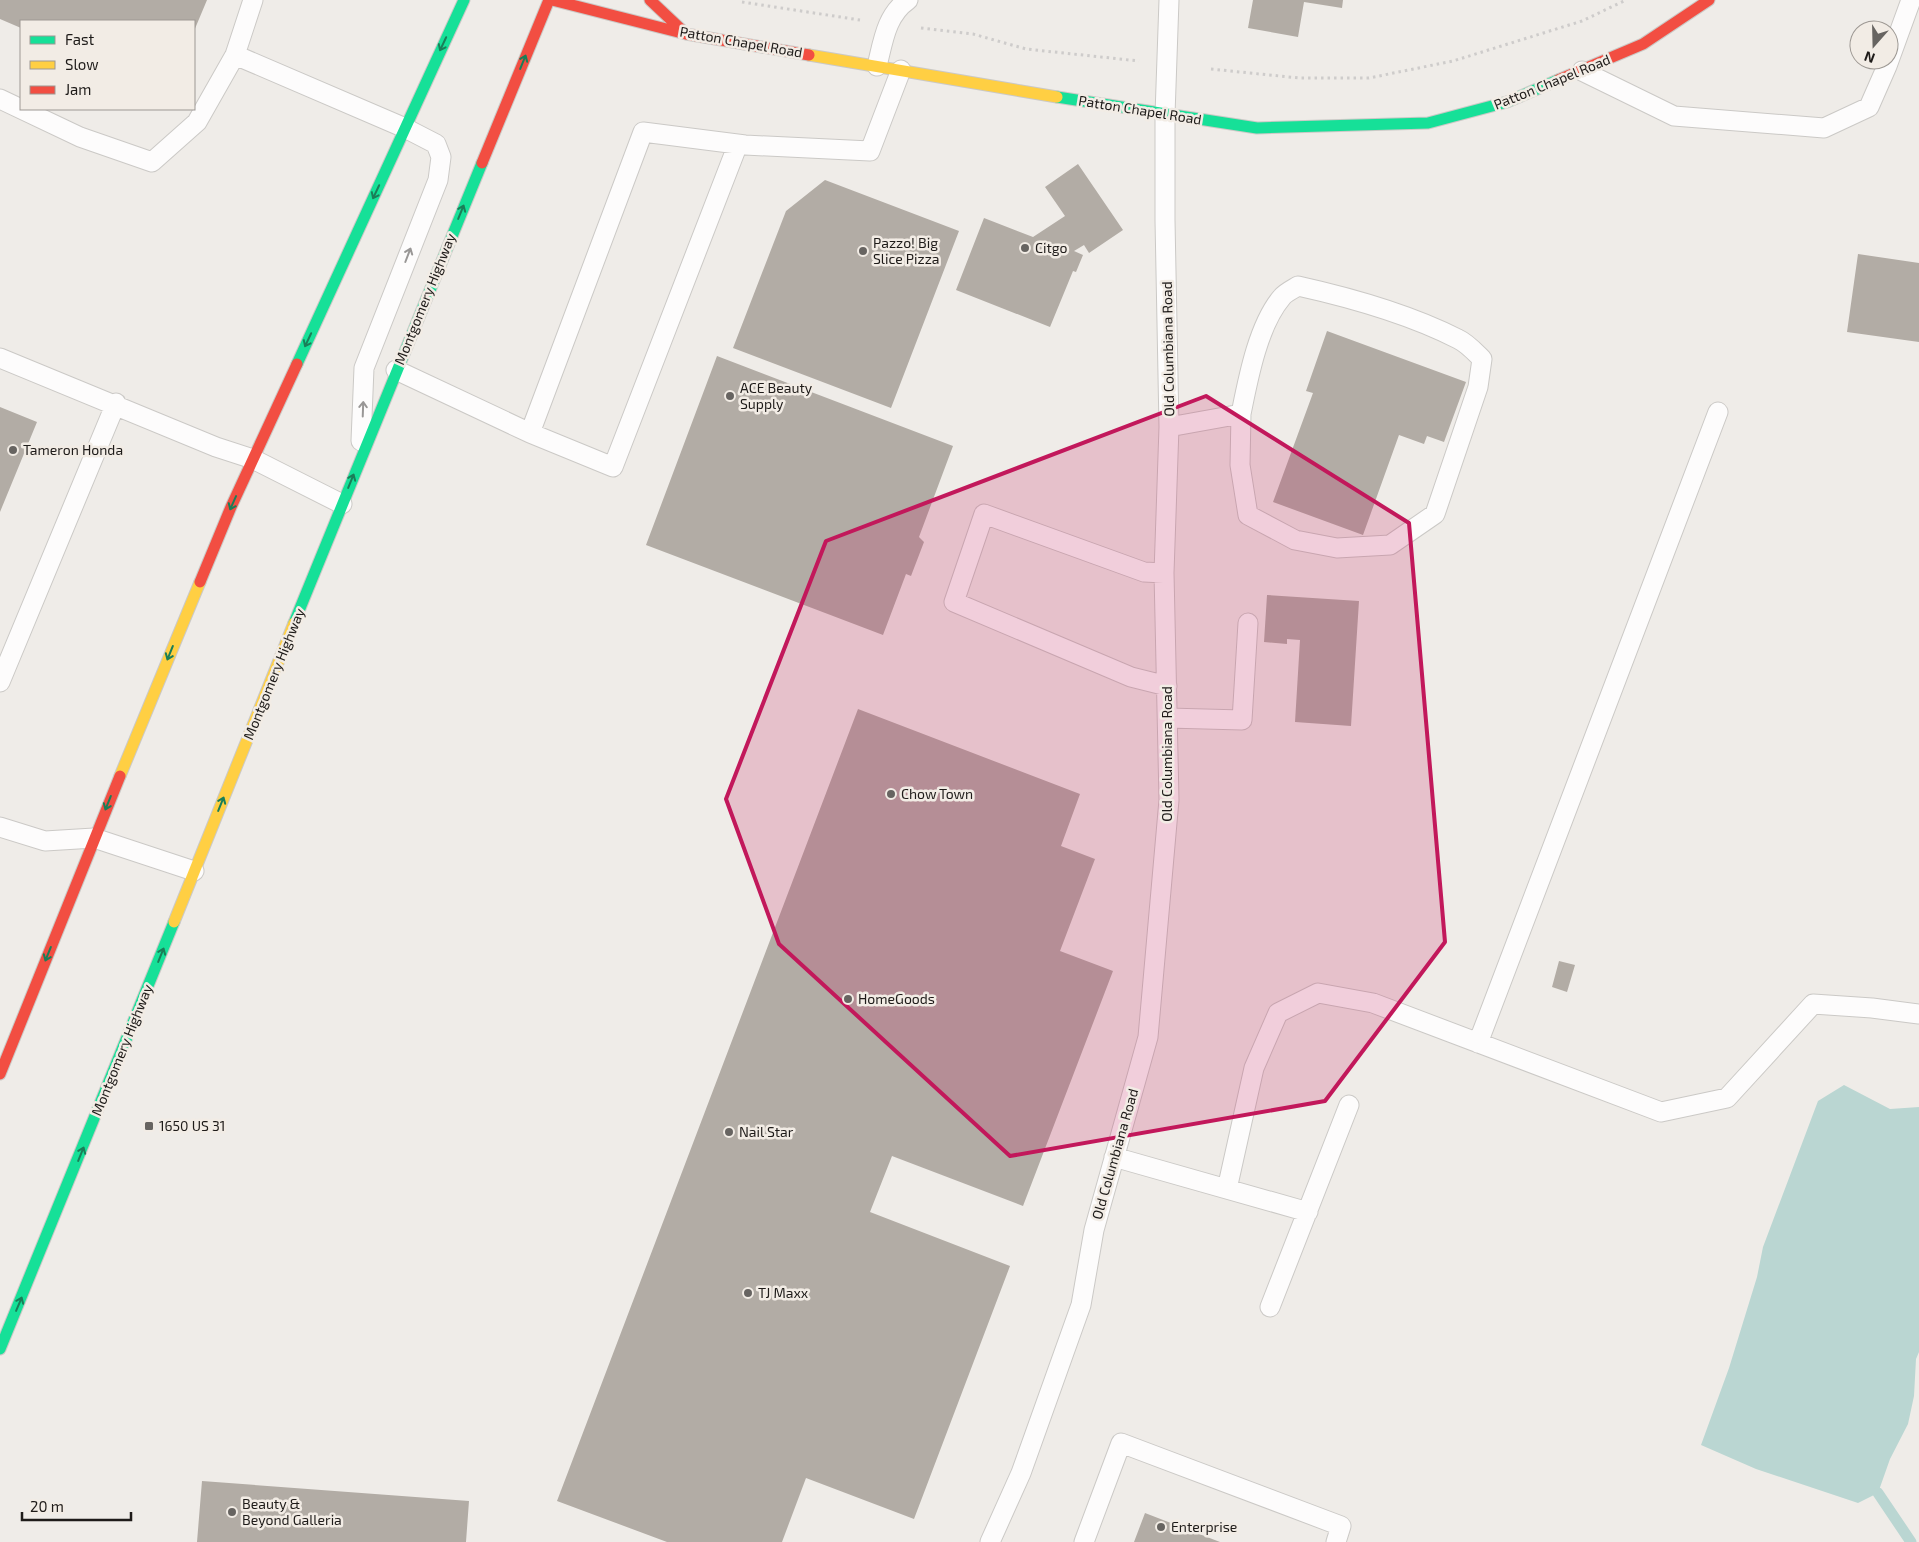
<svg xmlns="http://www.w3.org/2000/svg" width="1919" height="1542" font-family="'Exo 2',sans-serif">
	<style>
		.water { fill: #bad6d2 }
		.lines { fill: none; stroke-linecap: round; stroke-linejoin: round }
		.stream { stroke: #bad6d2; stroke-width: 11 }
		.building { fill: #b2aca5 }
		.lane-casing { stroke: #cbc9c6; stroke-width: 21 }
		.fast-casing { stroke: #cbc9c6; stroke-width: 13 }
		.slow-casing { stroke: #cbc9c6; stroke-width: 13 }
		.jam-casing { stroke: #cbc9c6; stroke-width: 13 }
		.path { stroke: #cecccb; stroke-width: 3; stroke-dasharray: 2.5 4; stroke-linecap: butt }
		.lane { stroke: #fdfcfc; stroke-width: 19 }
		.fast { stroke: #16e098; stroke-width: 11 }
		.slow { stroke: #ffcf43; stroke-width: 11 }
		.jam { stroke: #f24e42; stroke-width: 11 }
		.oneway { stroke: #1a7e58 }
		.oneway2 { stroke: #999796 }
		.marked { fill: #c2185b; fill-opacity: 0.2; stroke: #c2185b; stroke-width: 4; stroke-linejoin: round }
		.poi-dot { fill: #676461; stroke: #f2ece5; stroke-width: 2 }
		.labels { text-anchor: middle; stroke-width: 5; stroke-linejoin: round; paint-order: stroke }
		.street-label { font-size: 14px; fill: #1e1b19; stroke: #f2ece5 }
		.poi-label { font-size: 14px; fill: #1e1b19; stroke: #f2ece5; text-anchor: start }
	</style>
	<rect width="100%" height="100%" fill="#efece8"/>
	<path class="water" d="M1844,1085L1890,1109L1919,1107V1352L1916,1359L1914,1396L1908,1424L1890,1459L1878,1493L1858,1503L1756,1469L1701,1445L1729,1368L1757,1277L1763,1247L1818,1101Z"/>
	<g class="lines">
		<path class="stream" d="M1878,1493L1911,1542"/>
	</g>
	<path class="building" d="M0,0H207L194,31V21H21V28L0,19Z
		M1253,0H1343L1342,8L1304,2L1298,37L1248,28Z
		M1078,164L1123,230L1089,253L1084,245L1074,251L1083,255L1076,272L1073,271L1050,327L956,290L984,218L1033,237L1065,216L1045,187Z
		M825,180L959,231L891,408L733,348L786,211Z
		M1858,254L1919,263V342L1847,332Z
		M1327,331L1466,382L1444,442L1427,436L1424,444L1399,435L1363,535L1273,502L1313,393L1306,391Z
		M717,356L953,446L919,537L924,542L911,576L906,574L883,635L646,545Z
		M0,407L37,422L0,512Z
		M1267,595L1359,601L1351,726L1295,722L1300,640L1287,639V644L1264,642Z
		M858,709L1080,794L1061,846L1095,859L1060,951L1113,971L1023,1206L892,1156L870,1212L1010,1266L914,1519L806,1478L782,1542H667L557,1501Z
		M1559,961L1575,965L1567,992L1552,987Z
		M202,1481L469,1501L466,1542H197Z
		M1145,1513L1220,1542H1134Z"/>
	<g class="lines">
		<g class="lane-casing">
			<path id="lane" d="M235,55L253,0
				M877,66C883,42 886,15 908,0
				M1582,71L1674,116L1824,128L1869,107L1887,66L1911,0
				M0,99L80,137L152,162L197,122L235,55L405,128L436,144L441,157L438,180L364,368L361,441
				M0,358L216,447L253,459L342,504
				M396,370L530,433L643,132L745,145L870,151L901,70
				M1169,427L1241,414L1240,465L1248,515L1295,540L1337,548L1390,545L1435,514L1478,387L1482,359C1475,352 1467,343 1458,339C1409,314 1352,298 1298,286C1293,289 1285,293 1282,297C1258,325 1248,379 1241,414
				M530,433L613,467L738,144
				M1164,573L1144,572L984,514L954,602L1131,677L1167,686
				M0,682L116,403
				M1168,718L1242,720L1248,623
				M0,827L45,841L94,838L194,871
				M1478,1043L1718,412
				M1114,1157L1308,1212
				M1227,1189L1254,1068L1278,1013L1318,993L1373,1003L1661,1112L1727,1098L1813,1004L1872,1008L1919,1014
				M1270,1307L1349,1105
				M990,1542L1021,1473L1081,1305L1094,1230L1148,1037L1169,800L1164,573L1169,427L1165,220V115L1169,0
				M1084,1542L1121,1443L1341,1526L1336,1542"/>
		</g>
		<g class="fast-casing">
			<path id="fast" d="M1057,97L1257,128L1428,123L1507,102L1558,80
				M297,364L464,0
				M294,623L482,163
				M0,1349L174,922"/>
		</g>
		<g class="slow-casing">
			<path id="slow" d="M809,55L1057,97
				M120,776L200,582
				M174,922L294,623"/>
		</g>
		<g class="jam-casing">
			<path id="jam" d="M552,0L686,34L809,55
				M650,0L685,33
				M1558,80L1643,44L1709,0
				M482,163L549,0
				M200,582L231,507L297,364
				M0,1074L120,776"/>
		</g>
		<path class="path" d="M742,2L860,20
			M921,28L973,34L1026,49L1139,61
			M1211,69L1299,78H1369L1453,61L1582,21L1626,0"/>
		<use href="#lane" class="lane"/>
		<use href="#fast" class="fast"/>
		<use href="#slow" class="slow"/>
		<use href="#jam" class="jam"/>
	</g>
	<defs><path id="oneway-shaft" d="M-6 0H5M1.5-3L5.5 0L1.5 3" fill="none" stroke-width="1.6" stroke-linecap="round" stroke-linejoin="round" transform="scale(1.25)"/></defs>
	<g class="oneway">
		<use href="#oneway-shaft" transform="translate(443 44) rotate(115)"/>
		<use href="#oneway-shaft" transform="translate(523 62) rotate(-68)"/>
		<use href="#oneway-shaft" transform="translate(376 192) rotate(115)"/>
		<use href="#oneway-shaft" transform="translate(461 212) rotate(-68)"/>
		<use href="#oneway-shaft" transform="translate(308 340) rotate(115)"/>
		<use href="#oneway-shaft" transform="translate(351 481) rotate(-68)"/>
		<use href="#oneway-shaft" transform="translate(233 503) rotate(114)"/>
		<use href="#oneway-shaft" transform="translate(170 653) rotate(112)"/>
		<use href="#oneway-shaft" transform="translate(108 803) rotate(112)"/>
		<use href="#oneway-shaft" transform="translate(221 804) rotate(-68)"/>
		<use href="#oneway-shaft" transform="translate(48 954) rotate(112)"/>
		<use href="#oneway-shaft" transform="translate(161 955) rotate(-68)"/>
		<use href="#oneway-shaft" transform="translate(81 1154) rotate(-68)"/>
		<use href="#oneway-shaft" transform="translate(19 1304) rotate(-67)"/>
	</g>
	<g class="oneway2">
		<use href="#oneway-shaft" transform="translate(408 255) rotate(-69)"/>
		<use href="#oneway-shaft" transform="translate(363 409) rotate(-88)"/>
	</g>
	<path class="marked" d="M1206,396L1409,523L1445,942L1325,1101L1010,1156L779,944L726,799L826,541Z"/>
	<g class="poi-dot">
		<circle cx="1025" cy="248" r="5"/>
		<circle cx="863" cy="251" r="5"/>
		<circle cx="730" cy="396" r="5"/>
		<circle cx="13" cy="450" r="5"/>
		<circle cx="891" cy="794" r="5"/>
		<circle cx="848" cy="999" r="5"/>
		<rect x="144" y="1121" width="10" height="10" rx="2.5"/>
		<circle cx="729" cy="1132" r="5"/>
		<circle cx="748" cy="1293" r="5"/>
		<circle cx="232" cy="1512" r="5"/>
		<circle cx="1161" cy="1527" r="5"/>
	</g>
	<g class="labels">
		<g class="street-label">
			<text transform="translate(741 42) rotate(10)" y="5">Patton Chapel Road</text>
			<text transform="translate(1552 82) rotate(-22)" y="5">Patton Chapel Road</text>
			<text transform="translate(1140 110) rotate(9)" y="5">Patton Chapel Road</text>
			<text transform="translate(425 299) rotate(-68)" y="5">Montgomery Highway</text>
			<text transform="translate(1168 349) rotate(-91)" y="5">Old Columbiana Road</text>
			<text transform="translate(274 674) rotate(-68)" y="5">Montgomery Highway</text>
			<text transform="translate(1167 754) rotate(-90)" y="5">Old Columbiana Road</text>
			<text transform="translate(122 1050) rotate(-68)" y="5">Montgomery Highway</text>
			<text transform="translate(1115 1154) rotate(-74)" y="5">Old Columbiana Road</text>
		</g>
		<g class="poi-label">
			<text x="873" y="248">Pazzo! Big<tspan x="873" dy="16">Slice Pizza</tspan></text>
			<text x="1035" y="253">Citgo</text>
			<text x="740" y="393">ACE Beauty<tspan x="740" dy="16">Supply</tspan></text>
			<text x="23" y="455">Tameron Honda</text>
			<text x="901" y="799">Chow Town</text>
			<text x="858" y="1004">HomeGoods</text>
			<text x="159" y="1131">1650 US 31</text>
			<text x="739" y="1137">Nail Star</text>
			<text x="758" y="1298">TJ Maxx</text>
			<text x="242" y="1509">Beauty &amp;<tspan x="242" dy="16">Beyond Galleria</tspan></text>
			<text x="1171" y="1532">Enterprise</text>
		</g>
	</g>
	<rect x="20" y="20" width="175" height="90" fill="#f2ece5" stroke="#9d9893"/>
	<rect x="30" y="36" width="25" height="8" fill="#16e098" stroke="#9d9893"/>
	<text x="65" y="45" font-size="15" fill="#1e1b19">Fast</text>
	<rect x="30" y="61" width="25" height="8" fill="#ffcf43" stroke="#9d9893"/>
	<text x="65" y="70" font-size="15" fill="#1e1b19">Slow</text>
	<rect x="30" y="86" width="25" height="8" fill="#f24e42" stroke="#9d9893"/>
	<text x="65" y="95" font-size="15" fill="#1e1b19">Jam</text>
	<g transform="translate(1874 45) rotate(200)"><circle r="24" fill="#f2ece5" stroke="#9d9893"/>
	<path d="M0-4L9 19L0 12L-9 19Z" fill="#676461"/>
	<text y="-8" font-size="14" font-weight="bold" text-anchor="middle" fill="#1e1b19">N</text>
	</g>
	<path d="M22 1512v8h109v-8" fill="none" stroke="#1e1b19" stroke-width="2.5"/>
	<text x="30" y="1512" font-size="15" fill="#1e1b19" stroke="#f2ece5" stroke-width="4" paint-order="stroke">20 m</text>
</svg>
